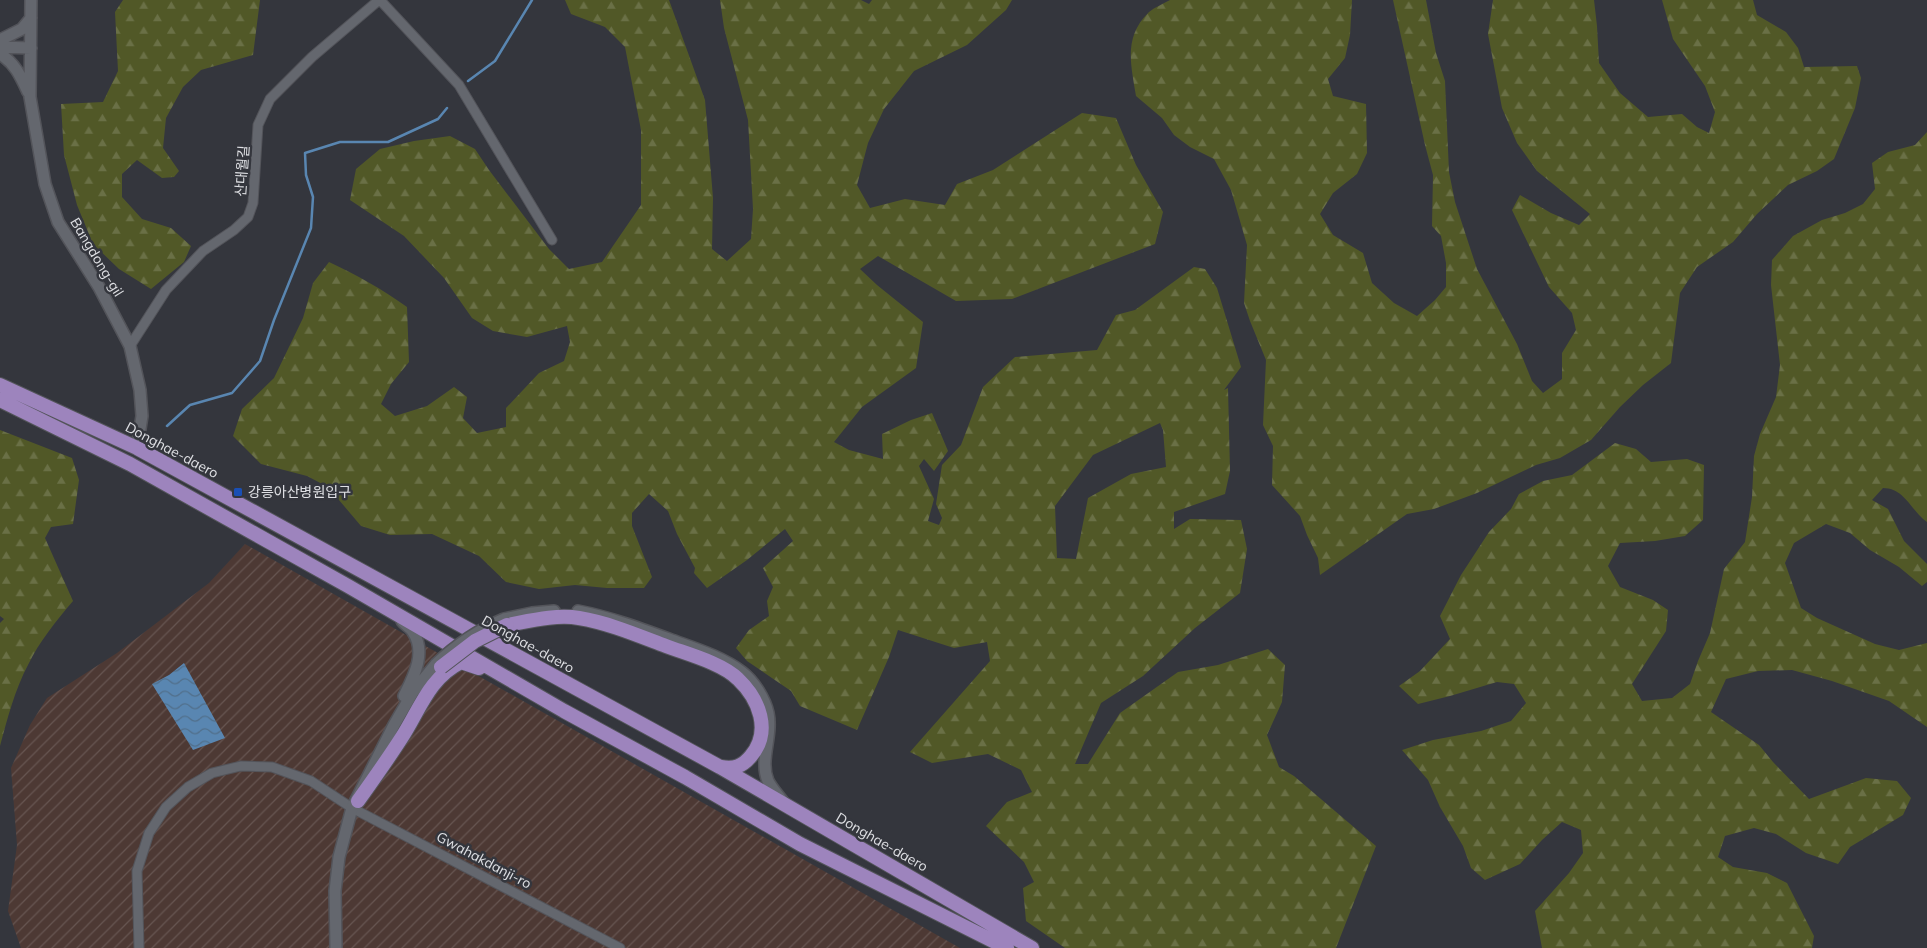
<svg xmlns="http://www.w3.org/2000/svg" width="1927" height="948" font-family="Mulish,'Noto Sans KR',sans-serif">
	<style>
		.industrial { fill: url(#industrial-furrows) }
		.forest { fill: url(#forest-firs); fill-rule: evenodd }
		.water { fill: url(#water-waves) }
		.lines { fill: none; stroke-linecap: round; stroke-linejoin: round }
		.stream { stroke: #5986b1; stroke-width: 2.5 }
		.minor-casing { stroke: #53545a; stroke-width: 11 }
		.tertiary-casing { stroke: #53545a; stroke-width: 14 }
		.trunk-casing { stroke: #53545a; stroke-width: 16 }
		.minor { stroke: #64676e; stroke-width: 9 }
		.tertiary { stroke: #64676e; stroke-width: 11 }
		.trunk { stroke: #9d84bd; stroke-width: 14 }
		.tertiary-bridge-casing { stroke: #53545a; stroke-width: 14; stroke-linecap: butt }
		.trunk-bridge-casing { stroke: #53545a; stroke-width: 16; stroke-linecap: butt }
		.tertiary-bridge { stroke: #64676e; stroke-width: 11 }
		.trunk-bridge { stroke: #9d84bd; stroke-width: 14 }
		.transit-dot { fill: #1a4fb4; stroke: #34363d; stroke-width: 2 }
		.labels { text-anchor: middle; stroke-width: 5; stroke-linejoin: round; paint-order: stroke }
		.street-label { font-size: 14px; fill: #dfe0e4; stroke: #34363d }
		.poi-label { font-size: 14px; fill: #dfe0e4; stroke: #34363d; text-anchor: start }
	</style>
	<defs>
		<pattern id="industrial-furrows" width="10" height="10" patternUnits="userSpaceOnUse" patternTransform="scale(1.25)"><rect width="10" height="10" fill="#4d3934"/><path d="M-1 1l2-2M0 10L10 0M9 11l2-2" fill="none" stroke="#665551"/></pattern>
		<pattern id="forest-firs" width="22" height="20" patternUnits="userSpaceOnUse" patternTransform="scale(1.25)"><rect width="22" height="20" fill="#515827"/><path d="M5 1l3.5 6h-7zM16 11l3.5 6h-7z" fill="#6a7046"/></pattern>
		<pattern id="water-waves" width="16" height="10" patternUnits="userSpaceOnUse" patternTransform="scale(1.25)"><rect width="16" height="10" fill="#5986b1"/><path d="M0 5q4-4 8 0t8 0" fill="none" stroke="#516f8b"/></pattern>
	</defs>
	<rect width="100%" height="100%" fill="#34363d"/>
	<path class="industrial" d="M245,544L960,948H21L8,911L17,845L11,768L30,725L47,698L117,653L209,583Z"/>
	<path class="forest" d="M123,0H260L253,55L201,70L183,87L166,118L163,148L179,171L174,177L162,178L137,160L122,174V197L142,219L171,228L191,246L184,262L151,289L119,269L93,244L77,205L64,155L61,104L103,102L118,71L115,12Z
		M565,0H669L705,100L713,198L712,249L727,261L751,239L753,209L748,120L724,28L720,0H861L869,4L872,0H1012L1006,10L967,45L914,71L884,109L868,143L857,185L870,208L905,199L945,205L957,184L993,170L1082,113L1116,118L1136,165L1163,212L1155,244L1012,299L956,301L878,256L860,269L877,285L923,322L916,368L862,407L834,442L849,450L883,459L882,434L911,420L932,413L948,451L934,471L924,459L919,466L934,499L928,521L939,525L942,518L936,504L942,465L961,445L983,387L1015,357L1097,350L1116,315L1135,310L1194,267L1205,269L1217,288L1241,367L1224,390L1228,388L1230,471L1225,494L1174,512V529L1190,519L1241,520L1247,549L1240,593L1195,628L1143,676L1101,703L1075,764H1088L1120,713L1178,672L1218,665L1268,649L1285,665L1282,702L1267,735L1279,767L1294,776L1376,846L1336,948H1065L1026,921L1023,888L1034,882L1024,862L986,826L1007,802L1032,792L1021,770L988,754L932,763L910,752L990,661L987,642L954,648L898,630L889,657L857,730L800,706L791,691L747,661L736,648L749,630L769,616L767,601L773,587L763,568L793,541L785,529L747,560L707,588L694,573L695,568L677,534L668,511L649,494L632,513V526L652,577L644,588H607L575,585L539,589L506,582L479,556L432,534L390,535L361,526L328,487L307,476L261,464L233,436L242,409L274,378L303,318L313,283L329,262C357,275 382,289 407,307L409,362L391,384L381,404L395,416L427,406L454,387L467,397L463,418L477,433L506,427V408L539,373L564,361L570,342L567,326L527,337L493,331L472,318L444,278L404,236L350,200L356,169L380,149L414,141L450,136L475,149L489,170L549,249L569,269L602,262L641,205V130L625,47L605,27L571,14ZM1160,423L1163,430L1166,467L1131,474L1088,498L1076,559L1057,558L1055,506L1093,455Z
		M1170,0H1352L1350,35L1345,58L1328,79L1333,96L1366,104L1367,153L1357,174L1333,193L1320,214L1333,235L1363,253L1372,283L1394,303L1417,316L1435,300L1446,287V263L1441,236L1432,226L1433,175L1425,145L1393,0H1426L1436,53L1445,81L1449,172L1455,202L1477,269L1517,344L1532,381L1543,393L1562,379V353L1576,330L1572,313L1549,287L1512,210L1520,195L1551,213L1579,225L1590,214L1537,171L1517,143L1502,108L1488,34L1493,0H1594L1597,26L1599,63L1620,93L1648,117L1682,114L1697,127L1709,133L1715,112L1705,86L1673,39L1662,0H1753L1757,15L1786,32L1798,48L1804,67L1857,66L1861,78L1855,108L1834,159L1817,171L1788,185L1757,214L1733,242L1697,267L1680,293L1671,363L1643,385L1620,407L1591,440L1560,458L1536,465L1477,493L1434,509L1407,514L1320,575L1318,558L1307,535L1300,516L1272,485L1273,446L1263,425L1266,360L1250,321L1244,303L1247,245L1231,190L1214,159L1190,147L1174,135L1162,118L1136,96C1131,65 1123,37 1149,12C1155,7 1163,4 1170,0Z
		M1927,132V522C1911,511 1905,488 1883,488L1872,500L1888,509L1904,541L1927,564V582L1922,586L1899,567L1870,550L1850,533L1826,524L1794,543L1785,563L1801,608L1817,618L1875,644L1899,650L1927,643V727L1889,701L1832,681L1792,670L1758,671L1726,679L1711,712L1759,745L1773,762L1809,799L1866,778L1897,781L1911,798L1903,815L1850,847L1838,864L1806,853L1776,834L1754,828L1725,836L1718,857L1733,867L1767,873L1787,883L1814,936L1812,948H1542L1535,911L1569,873L1583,853L1581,830L1562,822L1542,840L1520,864L1485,880L1471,868L1463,846L1440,807L1428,780L1402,750L1433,740L1481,731L1511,721L1526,703L1514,684L1497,682L1450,696L1418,704L1399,686L1420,671L1450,639L1440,616L1461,575L1489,532L1511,509L1519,494L1543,481L1572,475L1615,443L1636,449L1651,462L1687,459L1704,465L1703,520L1685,536L1655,541L1620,543L1608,566L1620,587L1653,600L1668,610L1666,631L1632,684L1642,701L1672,698L1690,684L1698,661L1710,633L1724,569L1745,542L1752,497L1754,456L1760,434L1776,397L1780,365L1771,285L1772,260L1793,236L1822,220L1845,213L1863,204L1875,189L1872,163L1888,152L1915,145Z
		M0,430L72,458L79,480L73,524L51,527L45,538L73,601C56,621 39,642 28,665C15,689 7,720 0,746V623L4,619L0,616Z"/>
	<path class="water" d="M184,663L225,738L193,750L152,684L169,675Z"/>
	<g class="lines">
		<path class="stream" d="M468,81L495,61L532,0
			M167,426L190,405L232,393L260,361L274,320L311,228L313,197L306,175L305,153L340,142H388L438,119L447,108"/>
		<g class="minor-casing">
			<path id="minor" d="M380,0L459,85L552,240
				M130,346L166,290L203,251L234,230L248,217L253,203L258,125L270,99L312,57L379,0
				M139,948L137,871L149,833L166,807L188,787L212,773L241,766L272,767L311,781L352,808L620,948"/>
		</g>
		<g class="tertiary-casing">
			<path id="tertiary" d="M31,0L30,97L45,184L58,222L99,287L130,346L140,390L142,416L137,448
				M0,40L22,29L31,18
				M0,47L31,48
				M0,54C15,63 21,77 28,92
				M578,611C609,617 639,628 669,639C693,648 721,656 742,672C754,681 765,699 768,713C773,736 759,760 768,781C772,789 779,796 784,803
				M504,619L532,613L554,611
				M402,621C405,625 411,628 413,632C427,653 413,678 404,696
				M336,948L335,891L339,857L352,808L394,725L413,692L436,664"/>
		</g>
		<g class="trunk-casing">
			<path id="trunk" d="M0,385L137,448L720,767L1032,948
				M0,400L130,464L348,586L564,711L685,777L800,844L1007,948
				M507,625C529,621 556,614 579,618C609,623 637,635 666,646C687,654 722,663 738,679C759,699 772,731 751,756C742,767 734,769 721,767
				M358,801C373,780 388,759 402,737C420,709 429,678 461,662L479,668"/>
		</g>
		<use href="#minor" class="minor"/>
		<use href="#tertiary" class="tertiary"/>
		<use href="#trunk" class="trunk"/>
		<g class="tertiary-bridge-casing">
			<path id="tertiary-bridge" d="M436,664C457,644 478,630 504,619"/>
		</g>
		<g class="trunk-bridge-casing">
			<path id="trunk-bridge" d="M441,667L475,641L507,625"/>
		</g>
		<use href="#tertiary-bridge" class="tertiary-bridge"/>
		<use href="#trunk-bridge" class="trunk-bridge"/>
	</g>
	<rect class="transit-dot" x="233" y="487" width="10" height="10" rx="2.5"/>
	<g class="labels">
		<g class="street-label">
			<text transform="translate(242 171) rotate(-86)" y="5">산대월길</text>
			<text transform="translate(97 257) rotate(59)" y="5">Bangdong-gil</text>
			<text transform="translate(172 450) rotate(28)" y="5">Donghae-daero</text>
			<text transform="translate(528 644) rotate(29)" y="5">Donghae-daero</text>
			<text transform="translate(882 842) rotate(30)" y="5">Donghae-daero</text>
			<text transform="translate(484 860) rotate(28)" y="5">Gwahakdanji-ro</text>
		</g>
		<g class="poi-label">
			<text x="248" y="497">강릉아산병원입구</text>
		</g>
	</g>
</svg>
